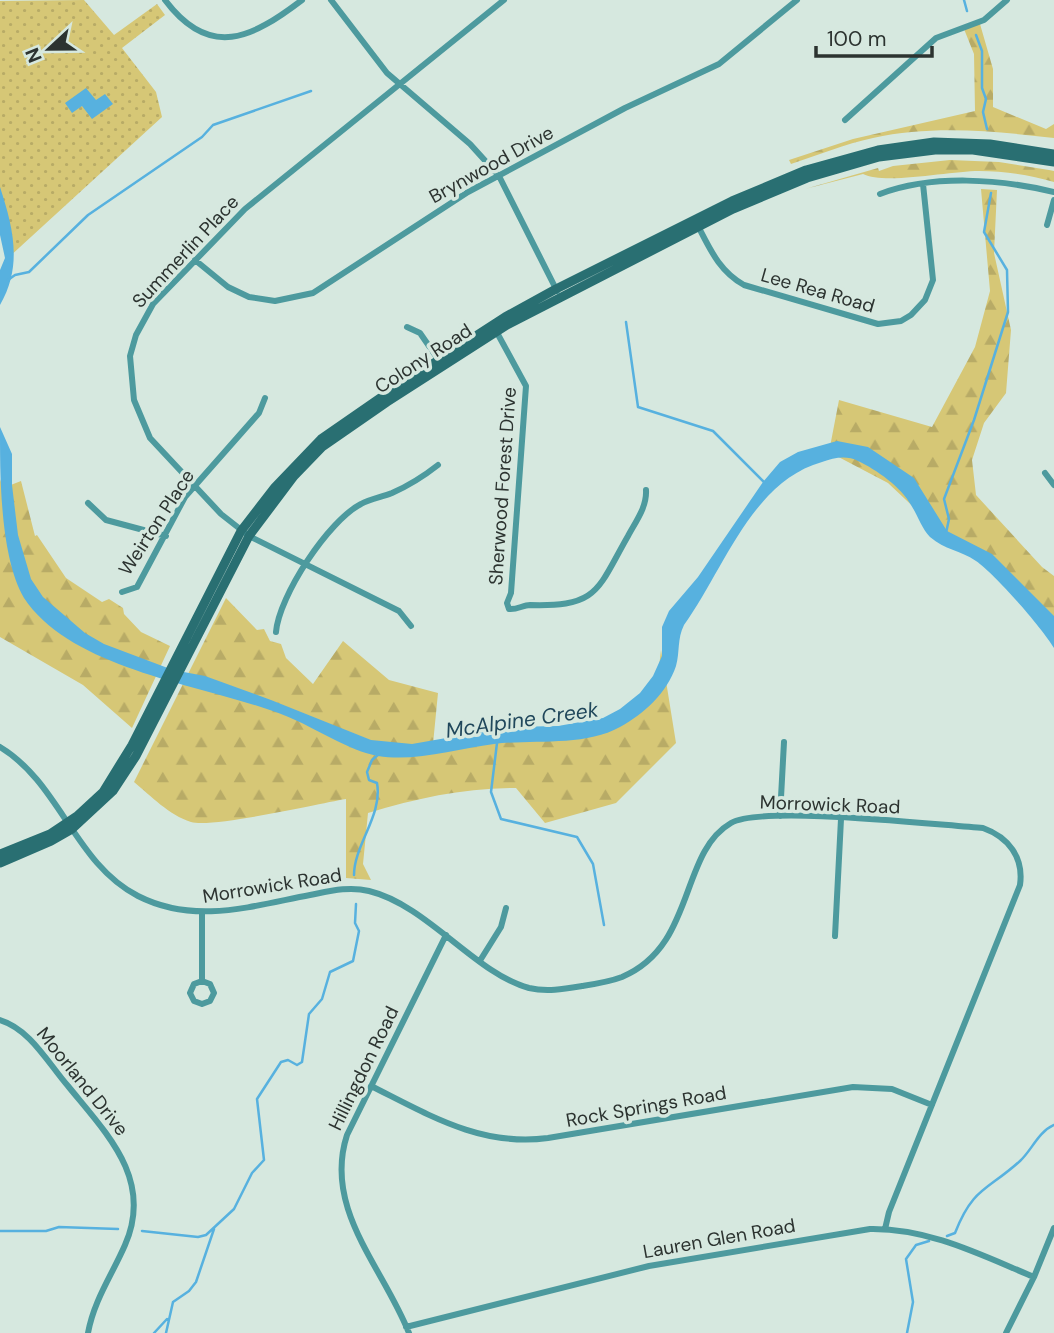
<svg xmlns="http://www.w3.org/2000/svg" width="1054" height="1333" font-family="'DM Sans',sans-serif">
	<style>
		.forest { fill: url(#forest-firs) }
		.park { fill: url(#park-dots) }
		.water { fill: #57b1df }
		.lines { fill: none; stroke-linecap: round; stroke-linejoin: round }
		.stream { stroke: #57b1df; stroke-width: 2.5 }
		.street { stroke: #4d9a9e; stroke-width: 6 }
		.secondary { stroke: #296f72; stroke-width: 9 }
		.labels { text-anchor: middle; stroke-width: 7; stroke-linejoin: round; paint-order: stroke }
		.street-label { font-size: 19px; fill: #2c3330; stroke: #d6e8df }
		.water-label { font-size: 21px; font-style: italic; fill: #20475b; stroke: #d6e8df }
	</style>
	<defs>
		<pattern id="forest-firs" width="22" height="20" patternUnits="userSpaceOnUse" patternTransform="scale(1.75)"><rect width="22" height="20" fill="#d6c776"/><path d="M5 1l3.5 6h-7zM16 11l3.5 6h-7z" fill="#b8ab66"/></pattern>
		<pattern id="park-dots" width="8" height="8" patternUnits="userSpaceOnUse" patternTransform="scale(1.75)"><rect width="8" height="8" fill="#d6c776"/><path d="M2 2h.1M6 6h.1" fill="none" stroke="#b8ab66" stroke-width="1.8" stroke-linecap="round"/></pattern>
	</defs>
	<rect width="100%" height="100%" fill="#d6e8df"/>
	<path class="forest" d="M980,24L993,69V107L1046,129L1054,124V138C993,131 933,125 873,138C845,144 818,155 791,164L789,160L853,139L975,111L974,54L964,29Z
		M950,160L999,162L1049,170L1054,171V182C1030,175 1005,171 979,171C950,171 885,185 863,174L805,189L878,168L879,171L893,166Z
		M981,189L997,190L994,253L1011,330L1006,393L984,423L972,460L976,495L1042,567L1054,576V632L997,572L939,531L888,483L829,452L839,400L932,427L975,347L990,291Z
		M0,479L3,488L21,481L35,536L37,535L66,578L102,602L109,599L123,608L124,614L141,632L170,646L132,728L83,685L0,637Z
		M226,598L257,630L264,629L270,641L281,644L286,658L313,684L343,641L389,680L438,693L433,744L610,727L657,684L661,650L676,743L616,803L545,823L516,788C464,788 418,798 368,813L363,864L371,880L346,878V799C316,804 214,828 191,822C169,815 151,796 134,782Z"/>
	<path class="park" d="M84,0L114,35L157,4L165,15L122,48L156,92L162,117L8,258L0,205V1Z"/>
	<path class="water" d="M86,88L96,100L105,94L113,104L92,119L82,106L72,113L65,103Z
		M0,187C13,227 23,266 0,305V270L5,258L0,235Z
		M0,427L12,454V485L18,535L31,579L43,597L85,633L104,644L173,670L205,676L271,700L371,740L412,744L509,727L558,726L603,718L620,709L640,693L653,676L662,656V627L669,611L698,577L763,482L780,462L798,452L837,441L868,447L914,478L947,531L992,554L1054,616V648C1042,628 995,574 976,561C960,550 945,550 930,537C922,529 917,514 911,505C901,487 877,470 858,461C846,455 834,458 822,462C751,482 724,570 684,625C677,639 680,652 676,666C667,693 644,714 620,727C584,747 534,739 494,744C457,749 415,762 378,756C349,751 314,727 286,716C209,685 73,672 24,598C0,556 0,477 0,427Z"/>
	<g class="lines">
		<path class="stream" d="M964,0L967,11
			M976,35L982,51V88L986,99L983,112L987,129
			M8,280L15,275L29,272L88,215L202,137L213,125L311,91
			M626,322L638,407L713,431L764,482
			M946,533L949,519L944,499L974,420L1008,312L1007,270L984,232L991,193
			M497,743L491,792L501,819L577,837L593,864L604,925
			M354,875C354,845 383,815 377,783L369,780L367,772L372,760L379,754
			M0,1231H46L59,1227L118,1229
			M142,1231L198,1237L206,1235L234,1209L252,1173L264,1160L257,1099L281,1062L288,1060L297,1065L302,1062L309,1014L322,999L330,972L353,961L359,931L355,923L356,904
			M947,1236L955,1233C973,1187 987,1191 1020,1161C1032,1150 1038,1132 1054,1125
			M154,1333L167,1319
			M166,1333L173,1302L189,1291L196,1282L214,1229
			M907,1333L913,1302L906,1259L916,1245L929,1241"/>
		<path class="street" d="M165,0C210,60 252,38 302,0
			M331,0L387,73L470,144L499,176L557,291
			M845,120L936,38L984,20L1007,0
			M880,194C933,174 1000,179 1054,192
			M697,224C710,249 719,271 744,285L878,324L901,321L911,315L925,300L933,280L923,184
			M1047,225L1054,200
			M195,260L228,287L249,297L275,301L313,293L468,192L625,108L719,64L797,0
			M407,327L420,333L440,362
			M495,329L526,386L511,593L507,603L509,609C517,610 523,605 530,605C599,607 597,590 628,536C636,521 647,507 646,490
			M1045,473L1054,485
			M88,503L106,520L166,536
			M122,592L137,587L185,497L259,413L265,398
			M411,626L399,611L249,536L221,514L150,438L134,400L130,356L136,335L153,304L245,209L504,0
			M276,632C279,596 328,521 361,504C370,499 382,497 392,493C408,486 424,476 438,465
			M0,747C60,783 75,864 138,896C195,925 252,906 310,895C330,891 349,886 369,891C427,905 476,974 529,988C547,992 564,989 582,986C595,984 609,982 622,977C696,946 679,853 731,823C763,805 936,825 983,828C1008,837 1024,857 1020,885L889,1212L885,1229
			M780,816L784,742
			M835,936L841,819
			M481,959L501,927L506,908
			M202,981L210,984L214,993L210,1001L202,1004L194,1001L190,993L194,984L202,981V914
			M0,1020C30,1029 48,1063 68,1086C106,1133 154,1179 125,1245C112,1275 94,1300 88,1333
			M371,1086C429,1115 481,1147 548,1138L853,1087L892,1089L932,1105
			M406,1327L649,1266L870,1229C929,1228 981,1255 1034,1277
			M409,1333C383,1267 323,1209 347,1135L446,935
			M1006,1333L1034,1277L1054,1228"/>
		<path class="secondary" d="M0,854L50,834L77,816L103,792L132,745L241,531L275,487L321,439L386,394L505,317L556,289L732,201L806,170L878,150L934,142L990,144L1054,154
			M0,863L51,841L72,829L113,791L136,756L249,536L294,476L322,447L387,402L507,325L733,209L807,178L879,157L935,150H973L1054,162"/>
	</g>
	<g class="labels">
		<g class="street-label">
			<text transform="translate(491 164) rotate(-29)" y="7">Brynwood Drive</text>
			<text transform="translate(185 251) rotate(-47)" y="7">Summerlin Place</text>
			<text transform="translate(818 290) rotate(16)" y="7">Lee Rea Road</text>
			<text transform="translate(423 358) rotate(-33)" y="7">Colony Road</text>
			<text transform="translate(502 486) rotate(-86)" y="7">Sherwood Forest Drive</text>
			<text transform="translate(156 522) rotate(-57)" y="7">Weirton Place</text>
			<text transform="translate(830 804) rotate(2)" y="7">Morrowick Road</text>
			<text transform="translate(272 885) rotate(-9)" y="7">Morrowick Road</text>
			<text transform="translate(363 1068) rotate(-64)" y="7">Hillingdon Road</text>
			<text transform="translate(83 1081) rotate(51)" y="7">Moorland Drive</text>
			<text transform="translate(646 1106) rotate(-10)" y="7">Rock Springs Road</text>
			<text transform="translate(719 1238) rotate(-10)" y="7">Lauren Glen Road</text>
		</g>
		<g class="water-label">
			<text transform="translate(522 720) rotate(-8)" y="7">McAlpine Creek</text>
		</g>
	</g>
	<g transform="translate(49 49) rotate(248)" stroke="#d6e8df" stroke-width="5" paint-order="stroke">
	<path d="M0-5L12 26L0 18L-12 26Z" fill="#2c3330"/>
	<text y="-10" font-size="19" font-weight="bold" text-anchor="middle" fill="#2c3330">N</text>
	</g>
	<path d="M816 46v10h116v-10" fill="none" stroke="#2c3330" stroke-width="3.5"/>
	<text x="827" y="46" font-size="21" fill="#2c3330" stroke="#d6e8df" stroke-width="5" paint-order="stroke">100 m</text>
</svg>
